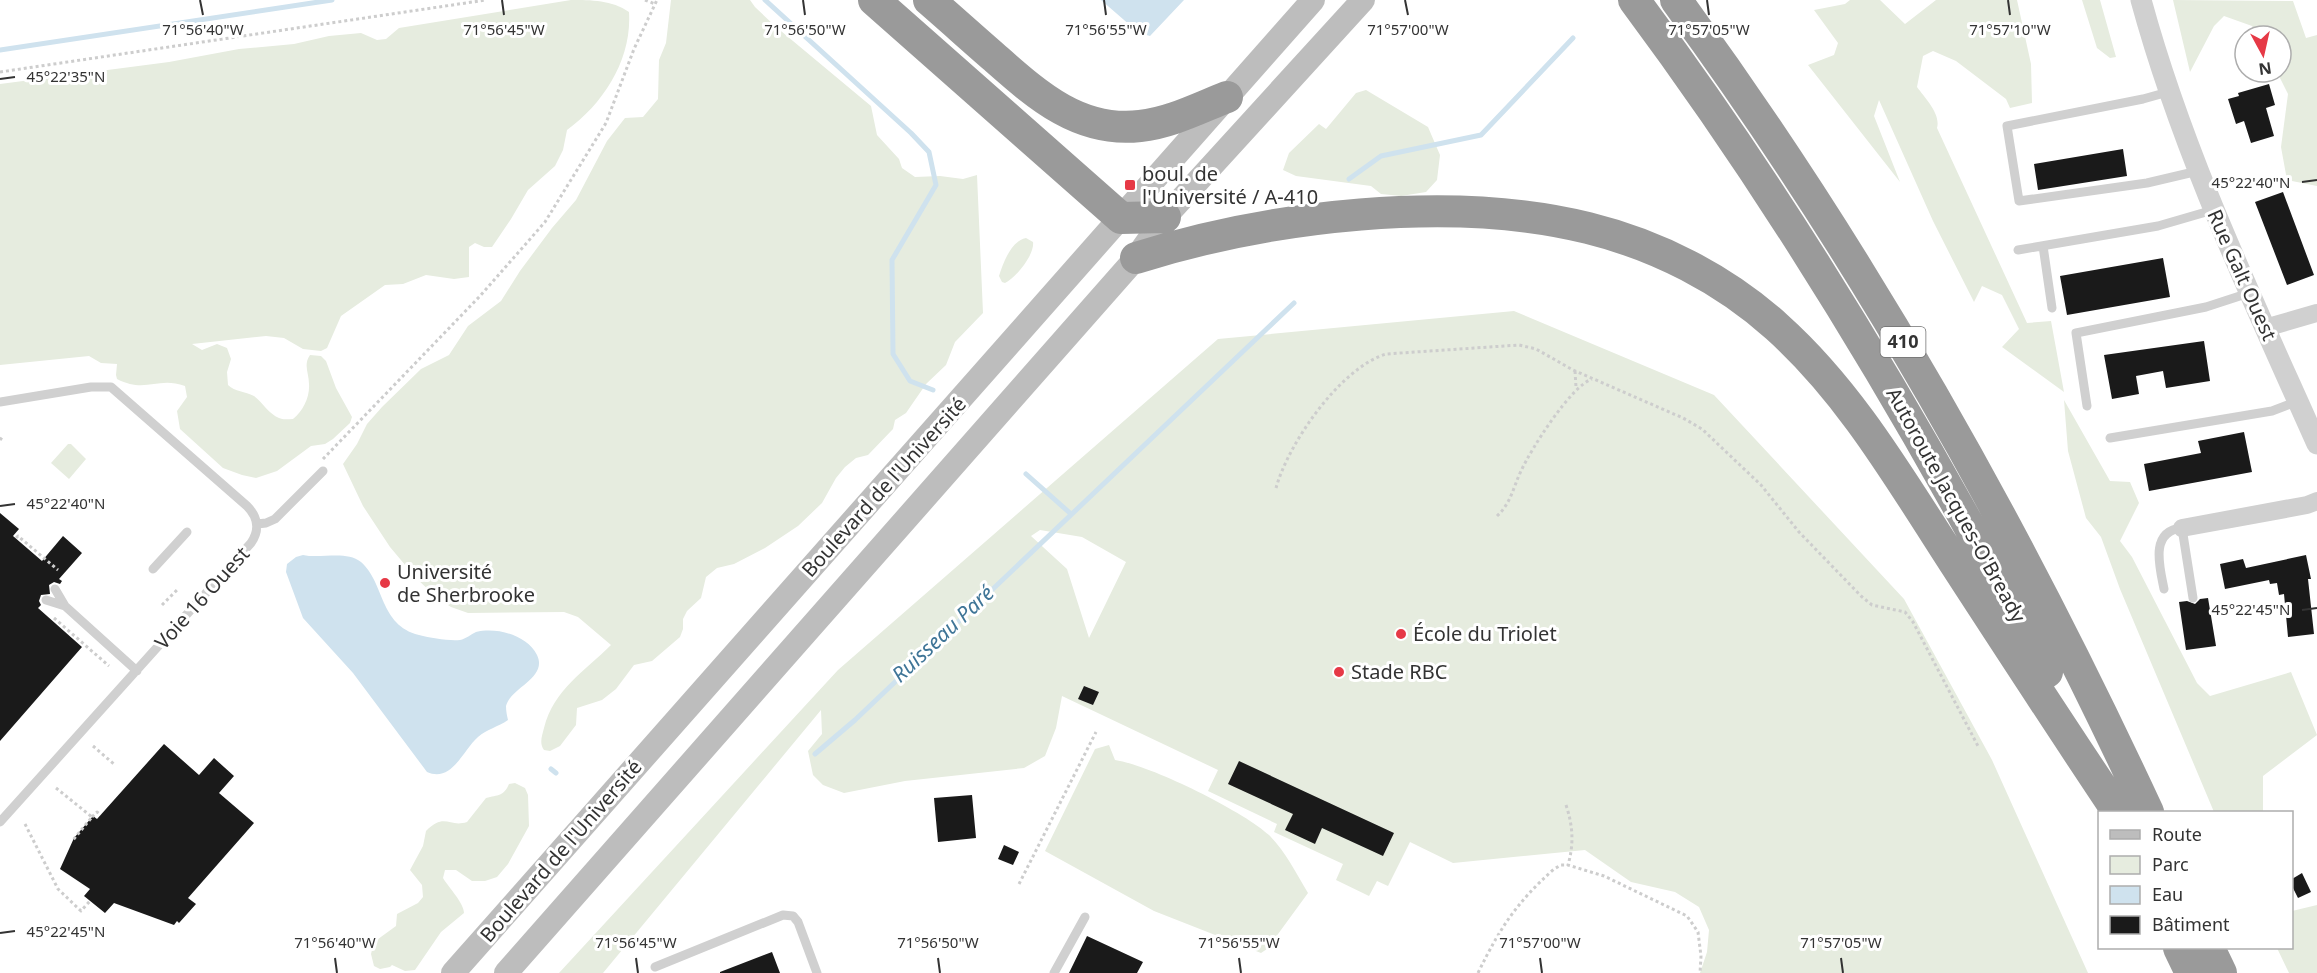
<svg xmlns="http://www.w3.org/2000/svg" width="2317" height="973" font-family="'Noto Sans',sans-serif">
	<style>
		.green { fill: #e6ecdf; fill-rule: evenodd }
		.water { fill: #cfe2ee }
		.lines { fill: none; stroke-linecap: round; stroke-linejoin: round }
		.stream { stroke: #cfe2ee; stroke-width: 5 }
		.building { fill: #1a1a1a }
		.path { stroke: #cdcdcd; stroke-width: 3; stroke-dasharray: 3 3; stroke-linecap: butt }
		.service { stroke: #d0d0d0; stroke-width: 9 }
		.minor { stroke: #d0d0d0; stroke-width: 18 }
		.tertiary { stroke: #d0d0d0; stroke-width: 21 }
		.secondary { stroke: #bdbdbd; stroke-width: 24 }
		.motorway { stroke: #9a9a9a; stroke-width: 32 }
		.ticks { fill: none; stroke: #333; stroke-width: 2 }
		.poi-dot { fill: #e63946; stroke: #fff; stroke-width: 2 }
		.labels { text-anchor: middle; stroke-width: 6; stroke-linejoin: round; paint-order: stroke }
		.shield { fill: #fff; stroke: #707070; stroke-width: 1.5 }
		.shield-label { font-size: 18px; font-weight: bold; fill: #333 }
		.poi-label { font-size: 20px; fill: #333; stroke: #fff; text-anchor: start }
		.street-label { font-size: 20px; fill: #333; stroke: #fff }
		.water-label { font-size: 21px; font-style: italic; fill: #3f7597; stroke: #fff }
		.ticks-label { font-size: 15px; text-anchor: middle; fill: #333; stroke: #fff; stroke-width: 6; stroke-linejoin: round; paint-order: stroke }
	</style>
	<rect width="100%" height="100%" fill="#fff"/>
	<path class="green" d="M571,0C591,0 612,0 629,12C632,59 604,103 567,130L563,150L555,166L528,190L511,219L492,247H484L475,243L469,247V277L454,279L426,275L403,284L385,285L341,316L327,348L321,351L303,349L284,338L266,336L192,344L202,350L217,344L227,348L231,359L227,372L228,385C235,392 245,391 254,396C263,403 269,414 279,418C283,420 288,419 293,419C303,411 310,397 309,384C309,373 303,365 310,355L321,356L326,361L336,388L352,417L350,423L333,439L325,444L311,446L277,471L256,478L242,475L223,468L180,429L177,411L187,397L185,386C157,376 146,394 117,379L116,375L117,364L101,363L89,356L0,365V84L169,62L239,49L294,44L329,36L361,33L377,40L386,39L399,28Z
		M671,0H750L755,7L775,26L871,106L877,135L899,159L902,168L915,177L940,176L963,179L977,175L983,313L955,342L946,365L926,384L906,413L895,420L893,429L868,455L856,458L845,467L836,478L822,503L798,526L765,548L734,564L717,568L706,577L701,598L687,611L683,619V629L680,637L652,661L634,665L616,689L602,700L577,708L576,725L560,746L550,751L544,750C539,743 542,736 544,728C554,689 585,671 611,645L578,617L564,612L468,613L451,607L436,597L416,578L390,547L363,506L343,464L357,444L367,424L382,407L421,369L449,355L468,326L501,301L520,271L552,228L576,200L607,141L625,118L643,117L658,99L659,60L666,43Z
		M1850,0H1880L1905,24L1936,0H2017L2031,64L2032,103L2010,108L2006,99L1956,61L1933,51L1923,56L1917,87C1925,98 1941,114 1937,128L2027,323L2051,321L2064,392L2002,347L2019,329L2002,295L1982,286L1974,302L1933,221L1879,100L1874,116L1900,182L1808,65L1834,55L1838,43L1814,10L1845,4Z
		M2082,0H2100L2116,57L2110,58L2097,48Z
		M2173,0L2293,1L2306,38L2317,35V186L2287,180L2281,147L2288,94L2277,72H2281V36H2257L2252,26L2224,16L2214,26L2190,72Z
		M1366,90L1428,127L1440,155L1437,180L1426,192L1401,196L1381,194L1371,186L1296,176L1283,170L1289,153L1319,124L1326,129L1356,93Z
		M1026,238L1033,242C1035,254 1016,278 1005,283L1002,282L999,276C1003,263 1011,241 1026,238Z
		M1514,311L1714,395L1904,599L1992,760L2088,973H1700L1707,952L1709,930L1699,907L1675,892L1631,882L1585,850L1453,863L1410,842L1388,886L1377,881L1369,896L1336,880L1343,864L1274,832L1277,824L1208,791L1218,770L1062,696L1056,728L1045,756L1024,768L905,781L844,793L823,785L813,775L808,751L822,734L821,710L603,973H559L838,670L1218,339ZM1040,530L1082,537L1126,562L1089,638L1067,569L1031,536Z
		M2064,400L2110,481L2130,482L2139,503L2120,541L2132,557L2197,683L2210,696L2291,672L2317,735L2263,776V812H2214L2120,589L2101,537L2086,518L2068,451Z
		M68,444H71L86,459L69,479L51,463Z
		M1109,745L1115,760C1150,765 1243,811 1269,835C1285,851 1296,873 1308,893L1267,949L1261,953L1154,911L1045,851L1095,749Z
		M515,783L525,788L528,795L529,826L508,864L497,877L485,881H472L456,870H445L443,878C449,888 464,903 464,913L441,932L415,970L405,971L392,965L390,967L380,969L374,966L371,954L374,942L396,926L397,914L418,903L423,897L422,885L410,870L423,846L426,831C445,812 449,828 467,822L486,798C498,795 504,796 509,784Z
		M2317,905V973H2289L2277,948H2292V911Z"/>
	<path class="water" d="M1101,0H1184L1150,36L1139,33Z
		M303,555C321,559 346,550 361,562C385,583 379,625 419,635C431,638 448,641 460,640C466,639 471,634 476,632C497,627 527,635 537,655C548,678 511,687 506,706C506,711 507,716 508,720C498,727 487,729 478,737C463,750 452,783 427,772L353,673L303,618L286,572L287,564L296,557Z"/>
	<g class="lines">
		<path class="stream" d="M765,0L911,133L929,152L936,185L892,260L893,354L910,381L933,390
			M0,50L332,0
			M1349,179L1381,156L1481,135L1573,38
			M1026,474L1071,514
			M815,754L855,720L1294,303
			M551,769L556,773"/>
	</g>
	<path class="building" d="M2269,84L2275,105L2266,108L2274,136L2251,143L2244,121L2236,124L2228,99L2239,96L2238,93Z
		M2123,149L2127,176L2038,190L2034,164Z
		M2283,192L2314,275L2287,285L2255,202Z
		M2163,258L2170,297L2067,315L2060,276Z
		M2204,341L2210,381L2166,388L2163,371L2136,376L2139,394L2112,399L2104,355Z
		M2244,432L2252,472L2149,491L2144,464L2201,453L2198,441Z
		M0,513L19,529L13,536L42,561L63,536L82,553L59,579L62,581L60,584L54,582L49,585L50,594L41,595L39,601L41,605L38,608L82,647L0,741Z
		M2306,555L2311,579H2308L2314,634L2288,637L2284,594L2279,595L2277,583L2270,584L2269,580L2225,589L2220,564L2243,559L2246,568Z
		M2208,598L2216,646L2186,650L2179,602L2187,601L2195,604L2200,599Z
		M1084,686L1099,692L1093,705L1078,699Z
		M164,744L199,775L214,758L234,776L219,793L254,823L188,898L196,904L179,923L177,921L174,925L114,903L105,913L84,896L90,889L60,869L74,838L93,816L97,819Z
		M1239,761L1394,833L1383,856L1322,828L1315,844L1285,830L1293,814L1228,784Z
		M972,795L976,838L938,842L934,798Z
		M1004,845L1019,852L1013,865L998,859Z
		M2302,873L2311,892L2298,898L2292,886V879Z
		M1087,936L1143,962L1137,973H1069Z
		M772,952L780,973H720V972Z"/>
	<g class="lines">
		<path class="path" d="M645,0L655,4
			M0,72L486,0
			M1575,371L1576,387
			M0,440L3,436
			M323,459L480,296L545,222L606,123L634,49L657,0
			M1276,488C1288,444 1340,368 1386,354L1519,345L1536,349L1573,370L1683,418L1702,429L1761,485L1799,532L1861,596L1872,605L1905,612L1913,622L1979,748
			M1497,516C1511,503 1513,488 1521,471C1531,449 1571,386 1592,379
			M16,538L18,536L58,570
			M162,605L177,590
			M54,618L109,666
			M93,746L115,765
			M56,788L92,817L73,840
			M1566,805C1573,826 1574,844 1568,865L1604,876L1687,916L1698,932L1701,956L1700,973
			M92,817L97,812L101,815
			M25,824L58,889L81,911L90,901
			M1019,884L1096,732
			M1478,973C1500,928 1516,903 1554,869L1561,865H1568"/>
		<path class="service" d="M2168,92L2143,99L2007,126L2019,201L2147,183L2198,171
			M2043,246L2052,308
			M2018,250L2158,226L2213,210
			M0,402L91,387H111L247,506C258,517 260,530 251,543L0,822
			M2087,406L2076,333L2206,307L2249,293
			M2110,438L2272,411L2298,401
			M257,524L266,523L275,519L323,471
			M153,569L187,532
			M2164,589C2160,568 2149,531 2182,528L2193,598
			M46,600L65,606L55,589
			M65,606L137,671
			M655,967L783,915L793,916L798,922L817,973
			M1054,973L1085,917"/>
		<path class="minor" d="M2265,328L2317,313
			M2182,528L2307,505L2317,501"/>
		<path class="tertiary" d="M2141,0C2183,154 2252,298 2317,444"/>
		<path class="secondary" d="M453,973L1313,0
			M506,973L1136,258L1165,217L1363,0"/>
		<path class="motorway" d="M874,0L1121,218L1165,217
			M929,0C951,19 973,39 995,58C1037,95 1079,133 1140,126C1170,123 1199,108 1227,97
			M1634,0C1792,212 1926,438 2047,672
			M1676,0C1863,255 2015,526 2148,812
			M1136,258C1269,216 1451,194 1588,228C1657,245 1724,279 1777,327C1853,395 1904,486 1959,570C2011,650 2063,730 2116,809
			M2179,948L2191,973
			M2209,948L2221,973"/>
	</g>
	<path class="ticks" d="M200,0L203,15M502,0L504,15M803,0L805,15M1104,0L1106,15M1405,0L1408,15M1707,0L1709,15M2008,0L2010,15M0,79L15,77M2302,182L2317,180M0,506L15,504M2302,610L2317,608M0,933L15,931M335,958L337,973M636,958L638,973M938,958L940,973M1239,958L1241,973M1540,958L1542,973M1841,958L1843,973"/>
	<g class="poi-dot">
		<rect x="1124" y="179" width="12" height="12" rx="3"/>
		<circle cx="385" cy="583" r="6"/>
		<circle cx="1401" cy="634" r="6"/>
		<circle cx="1339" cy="672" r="6"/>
	</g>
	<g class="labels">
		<rect class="shield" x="1880.5" y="327" width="45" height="30" rx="4.5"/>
		<g class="shield-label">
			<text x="1903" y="348">410</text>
		</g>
		<g class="poi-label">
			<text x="1142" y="181">boul. de<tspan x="1142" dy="23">l'Université / A-410</tspan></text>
			<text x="397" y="579">Université<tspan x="397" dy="23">de Sherbrooke</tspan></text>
			<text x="1413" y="641">École du Triolet</text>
			<text x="1351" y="679">Stade RBC</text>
		</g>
		<g class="street-label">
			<text transform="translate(2242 275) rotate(66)" y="7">Rue Galt Ouest</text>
			<text transform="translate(884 487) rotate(-48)" y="7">Boulevard de l'Université</text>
			<text transform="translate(1956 505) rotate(61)" y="7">Autoroute Jacques-O'Bready</text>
			<text transform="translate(202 598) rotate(-48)" y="7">Voie 16 Ouest</text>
			<text transform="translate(561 851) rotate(-49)" y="7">Boulevard de l'Université</text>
		</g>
		<g class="water-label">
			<text transform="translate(943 634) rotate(-43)" y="7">Ruisseau Paré</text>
		</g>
	</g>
	<g class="ticks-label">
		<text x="203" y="35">71°56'40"W</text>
		<text x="504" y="35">71°56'45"W</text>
		<text x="805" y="35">71°56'50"W</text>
		<text x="1106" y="35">71°56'55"W</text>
		<text x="1408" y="35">71°57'00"W</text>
		<text x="1709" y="35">71°57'05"W</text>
		<text x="2010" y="35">71°57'10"W</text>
		<text x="66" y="82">45°22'35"N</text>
		<text x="2251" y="188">45°22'40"N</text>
		<text x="66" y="509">45°22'40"N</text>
		<text x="2251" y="615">45°22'45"N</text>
		<text x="66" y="937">45°22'45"N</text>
		<text x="335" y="948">71°56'40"W</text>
		<text x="636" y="948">71°56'45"W</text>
		<text x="938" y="948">71°56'50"W</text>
		<text x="1239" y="948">71°56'55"W</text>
		<text x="1540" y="948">71°57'00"W</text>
		<text x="1841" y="948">71°57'05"W</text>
	</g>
	<rect x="2098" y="811" width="195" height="138" fill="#ffffff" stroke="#adadad" stroke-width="1.5"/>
	<rect x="2110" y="830" width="30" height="9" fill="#bdbdbd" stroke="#adadad" stroke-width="1.5"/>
	<text x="2152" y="841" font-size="18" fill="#333333">Route</text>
	<rect x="2110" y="856" width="30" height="18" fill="#e6ecdf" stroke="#adadad" stroke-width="1.5"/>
	<text x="2152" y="871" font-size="18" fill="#333333">Parc</text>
	<rect x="2110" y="886" width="30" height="18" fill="#cfe2ee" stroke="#adadad" stroke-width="1.5"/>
	<text x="2152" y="901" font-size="18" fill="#333333">Eau</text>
	<rect x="2110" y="916" width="30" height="18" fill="#1a1a1a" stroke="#adadad" stroke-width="1.5"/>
	<text x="2152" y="931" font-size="18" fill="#333333">Bâtiment</text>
	<g transform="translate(2263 54) rotate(172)"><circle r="28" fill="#ffffff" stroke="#adadad" stroke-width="1.5"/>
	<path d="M0-4.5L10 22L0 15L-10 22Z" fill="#e63946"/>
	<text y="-9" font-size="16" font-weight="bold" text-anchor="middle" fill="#333333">N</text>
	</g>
</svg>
